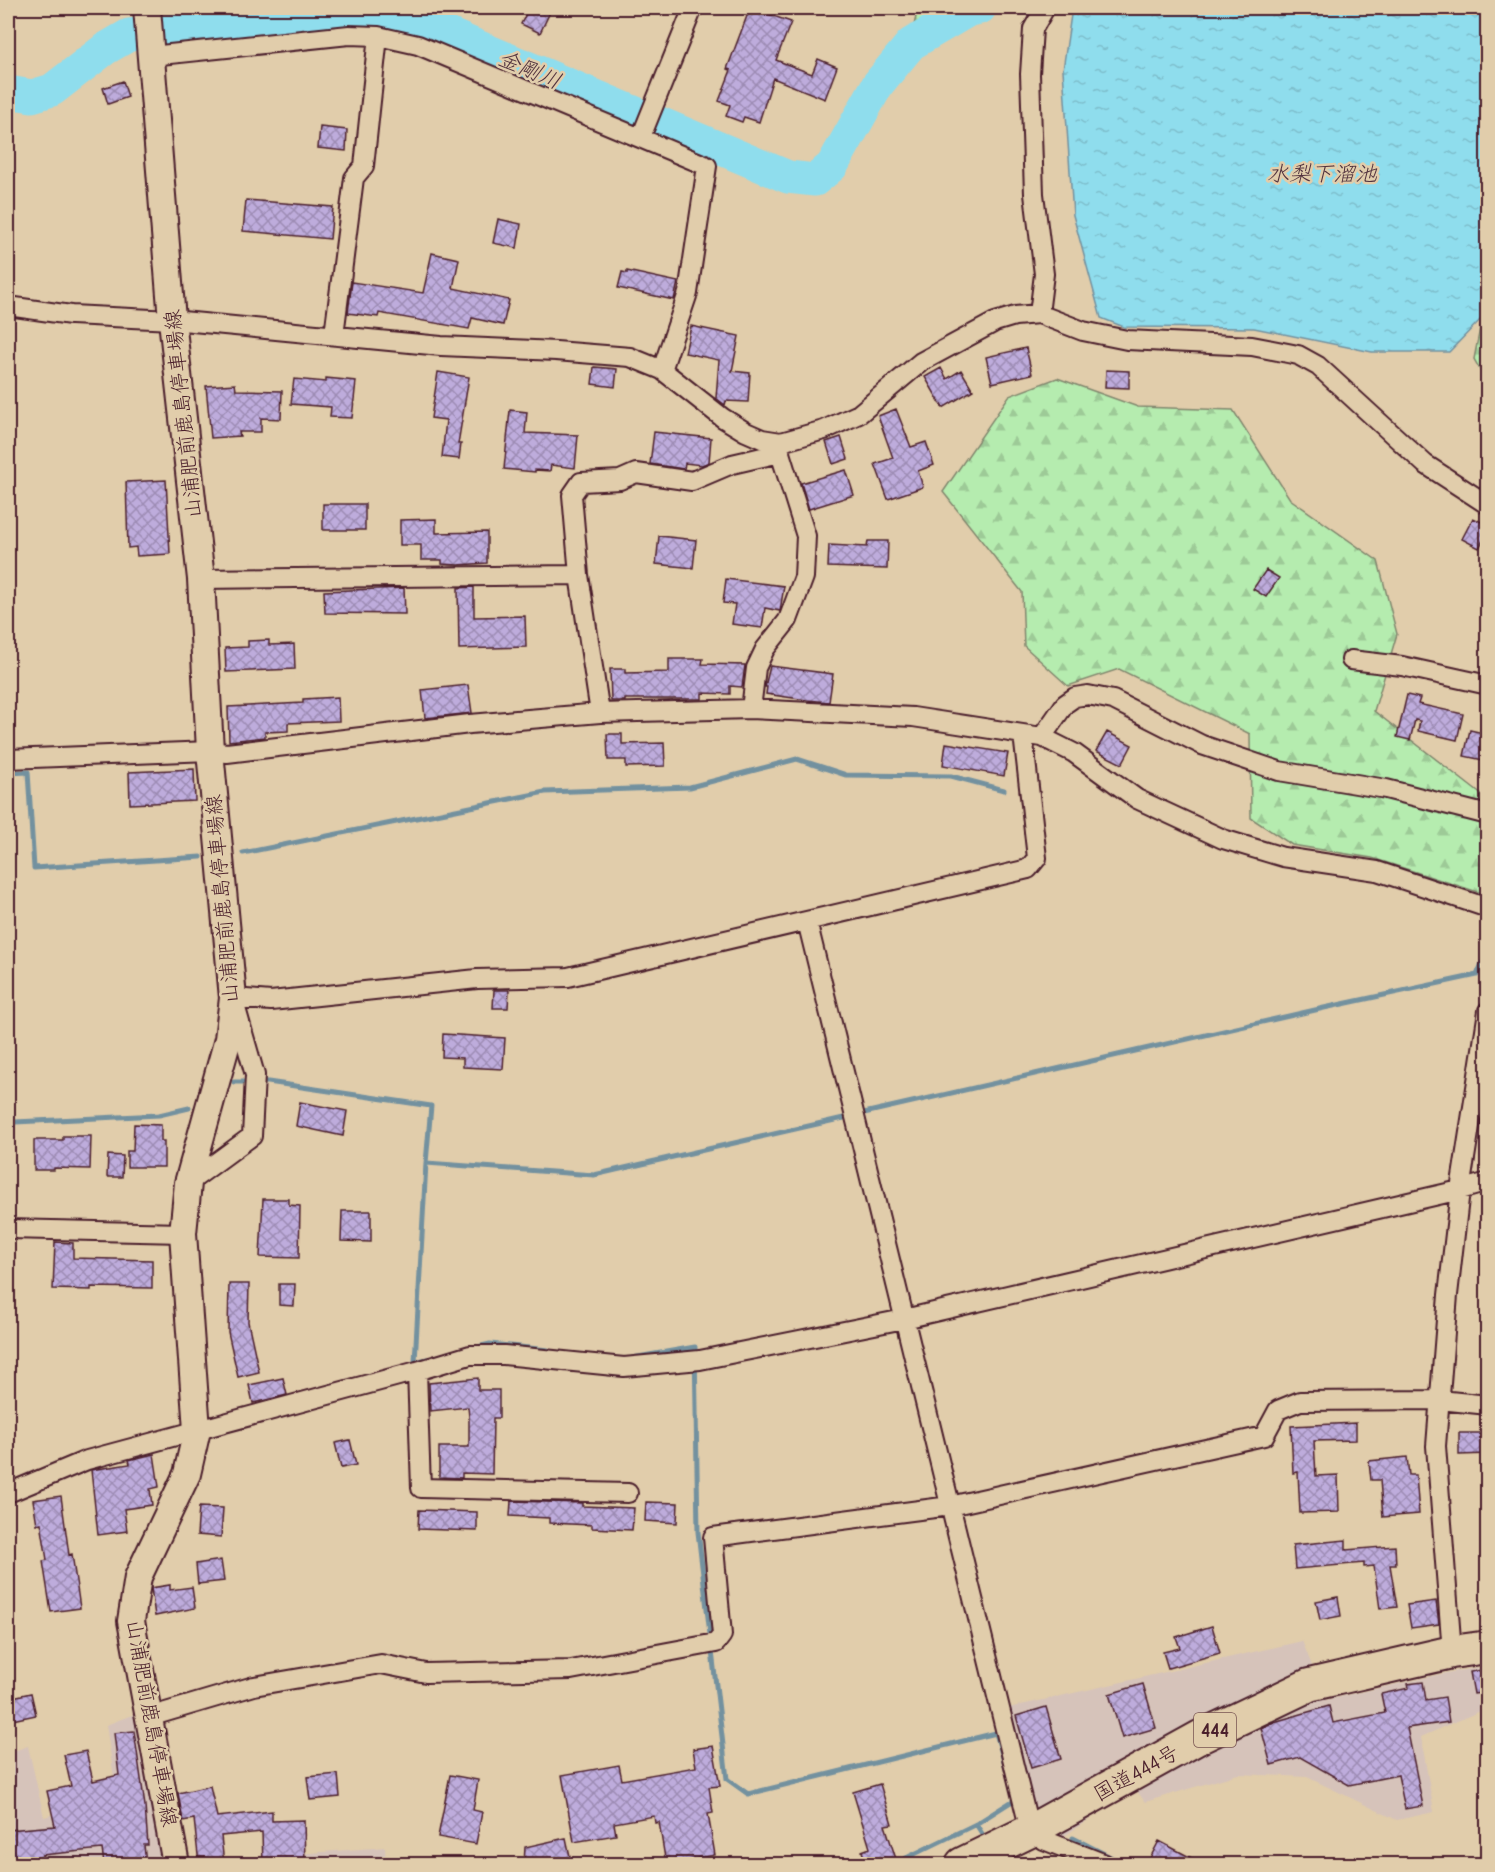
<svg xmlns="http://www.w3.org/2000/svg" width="1495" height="1872" font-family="'Comic Neue','Klee One',sans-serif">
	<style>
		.built { fill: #d6c3ba }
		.forest { fill: url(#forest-firs); stroke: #80866d; stroke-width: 1.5 }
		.water { fill: url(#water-ripples); stroke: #73919f; stroke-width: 1.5 }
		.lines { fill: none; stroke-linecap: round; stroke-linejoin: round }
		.stream { stroke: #73919f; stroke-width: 5 }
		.river { stroke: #8fdded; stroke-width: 33 }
		.building { fill: url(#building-cross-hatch); stroke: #4a1f2b; stroke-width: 1.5 }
		.minor-casing { stroke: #4a1f2b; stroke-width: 22 }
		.secondary-casing { stroke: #4a1f2b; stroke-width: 30 }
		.trunk-casing { stroke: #4a1f2b; stroke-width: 36 }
		.minor { stroke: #e1cdab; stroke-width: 18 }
		.secondary { stroke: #e1cdab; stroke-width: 26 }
		.trunk { stroke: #e1cdab; stroke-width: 32 }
		.labels { text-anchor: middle; stroke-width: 5; stroke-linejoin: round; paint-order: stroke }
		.shield { fill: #e1cdab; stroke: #775351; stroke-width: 1.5 }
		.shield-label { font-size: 20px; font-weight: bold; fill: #4a1f2b }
		.street-label { font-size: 21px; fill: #4a1f2b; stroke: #e1cdab }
		.water-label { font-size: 22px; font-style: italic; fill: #51323e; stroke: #e1cdab }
	</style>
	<defs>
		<pattern id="forest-firs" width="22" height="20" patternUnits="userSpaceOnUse" patternTransform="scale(1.5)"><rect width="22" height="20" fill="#b5ecaf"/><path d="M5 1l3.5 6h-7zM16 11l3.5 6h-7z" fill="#9dca97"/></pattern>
		<pattern id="water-ripples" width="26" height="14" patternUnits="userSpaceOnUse" patternTransform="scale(1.5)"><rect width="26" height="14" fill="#8fdded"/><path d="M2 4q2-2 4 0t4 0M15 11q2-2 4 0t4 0" fill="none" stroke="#7dbdcb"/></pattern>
		<pattern id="building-cross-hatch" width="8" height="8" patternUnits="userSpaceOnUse" patternTransform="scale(1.5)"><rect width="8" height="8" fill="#beacdc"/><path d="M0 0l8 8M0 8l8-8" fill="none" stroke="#9c8bb3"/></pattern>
	</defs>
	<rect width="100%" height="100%" fill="#e1cdab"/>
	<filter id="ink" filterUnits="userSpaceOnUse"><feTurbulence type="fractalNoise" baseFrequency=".0167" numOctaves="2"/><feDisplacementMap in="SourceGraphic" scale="12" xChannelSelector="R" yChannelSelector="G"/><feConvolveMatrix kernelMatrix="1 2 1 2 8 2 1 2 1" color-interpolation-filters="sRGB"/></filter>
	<g filter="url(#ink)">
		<path class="built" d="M1302,1641L1326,1700L1446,1673L1487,1666V1708L1421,1737L1434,1812L1397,1820L1307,1777L1238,1774L1145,1802L1135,1788L1044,1850L1025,1834L995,1711Z
			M155,1706L182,1863L385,1847L386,1864H8V1753L28,1746L44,1817L117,1797L106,1725Z"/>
		<path class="forest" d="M918,8H958L914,25Z
			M1487,292V382L1474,359Z
			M1057,378L1138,407L1233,410L1290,499L1378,561L1397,634L1374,711L1487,799V895L1372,858L1292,845L1251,818L1250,734L1119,669L1068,686L1024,646L1022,592L943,492L1009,396Z"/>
		<path class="water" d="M1072,8H1487L1488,292L1484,316L1449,352H1372L1254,328L1124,327L1101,318L1073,215L1063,70Z"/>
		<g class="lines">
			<path class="stream" d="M8,773L28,772L34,868L201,857
				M243,853L545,792L690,787L797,759L846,775L951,776L1004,790
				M234,1082H268L431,1106L426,1163L594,1175L848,1117
				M864,1113L1324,1008L1477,975L1488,950
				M8,1126L15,1122L159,1115L189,1108
				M426,1163L415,1362L427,1359
				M477,1347L490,1344L548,1350
				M632,1358L695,1347L698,1532L727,1779L748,1794L996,1733L1006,1768
				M976,1824L986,1840
				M1073,1838L1124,1864
				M894,1864L976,1824L1014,1800L1013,1794"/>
			<path class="river" d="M8,92L32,96L52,90L105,49L129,35L341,15L384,16L427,25L788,177L815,180L832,166L878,84L911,44L969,10L980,8"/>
		</g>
		<path class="building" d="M529,8H552L540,33L521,24Z
			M750,8L791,22L776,60L812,74L818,59L837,67L825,99L773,78L759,122L744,117L742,122L726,116L730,105L719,101L731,70L727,69Z
			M123,81L128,97L108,104L103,88Z
			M320,127L347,130L346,151L318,148Z
			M246,200L333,207L330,239L243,231Z
			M498,219L521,224L517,248L493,243Z
			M432,253L459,259L453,288L509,300L503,325L472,318L469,329L379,313L378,317L348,313L352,282L423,293Z
			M627,271L678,282L674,300L618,288L622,272L627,273Z
			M691,326L739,336L732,371L750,373L748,402L726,401L725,405L716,398L719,360L685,353Z
			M1026,348L1032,374L992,383L986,357Z
			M594,367L617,369L615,387L592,384Z
			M941,368L947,379L961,370L973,390L943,408L925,377Z
			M1106,370L1129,371V388L1105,387Z
			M438,372L469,377L458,444H461L459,459L442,457L446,420L431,418Z
			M326,378L356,381L352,418L330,417L331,407L291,404L294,379L326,382Z
			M235,384L236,390L282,391L281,419L261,418V432H239L240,436L211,438L206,386Z
			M896,409L911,447L926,442L934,465L918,471L923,487L888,499L875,464L893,458L878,416Z
			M510,410L527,412L525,433L578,435L575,468L551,465L550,471L535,470V472L504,469Z
			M654,432L711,438L709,462L702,465L685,463L684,469L650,464Z
			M841,437L848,459L833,464L826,442Z
			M846,470L854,495L809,509L801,483Z
			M166,480L170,554L137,556L136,547L128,548L126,482Z
			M323,504H365V530H323Z
			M1473,518L1488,525V530L1479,548L1462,539Z
			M436,519V533L487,532V563L458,565L442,564V560H421V545H400V520Z
			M659,536L696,540L693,568L656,564Z
			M868,541H888L887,569L828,567L829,545L867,547Z
			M1266,570L1279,578L1266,597L1253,589Z
			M726,579L784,586L780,611L765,608L762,628L732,624L735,604L723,603Z
			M474,587V617L525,616L526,647L459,649L458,588Z
			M404,588L405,614L325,613L324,591Z
			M269,640V645L294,644L295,669L226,672L225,648L248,647V641Z
			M669,659H703L702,664L745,665L742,687L730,686V694L702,693V699H625V701H611L610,669H625V673L669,672Z
			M770,666L833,674L829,702L807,700L766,694L767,687H765Z
			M468,685L472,713L425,718L422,690Z
			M1407,695L1420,698L1418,704L1463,714L1457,740L1418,731L1420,721L1415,720L1410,740L1397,737Z
			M338,697L339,721L288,723V731L265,732V737L229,741L228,707L303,703V699Z
			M1470,730L1488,734V761L1464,756Z
			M1107,732L1132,745L1122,764L1096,751Z
			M607,734H622V744L664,743L665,766L626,767V760H608Z
			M946,743L1008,753L1004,776L943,765Z
			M194,769L195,801L130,804L129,772Z
			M494,990H509L508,1008H493Z
			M443,1034L505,1038L503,1069L463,1067V1058L442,1057Z
			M300,1102L347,1111L343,1136L296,1126Z
			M134,1124L161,1125V1141H164V1167H127V1151H133Z
			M63,1136H91L90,1169L54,1168V1170H34V1140H63Z
			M108,1155L123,1156L122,1177H107Z
			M263,1199H289V1205L300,1206L299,1258L260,1257Z
			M342,1211H371V1242L341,1241Z
			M55,1242L73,1243V1258L152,1260V1288L91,1287V1290L53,1289Z
			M229,1284H249L248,1322L259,1372L238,1377L228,1332Z
			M279,1284H295L294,1306L279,1305Z
			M283,1378L287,1395L253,1403L249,1385Z
			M478,1378V1390H499V1418H493L492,1474L462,1473V1478L439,1477V1447H469V1417L468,1407L430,1411L429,1383Z
			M1356,1423V1440L1314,1441L1316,1476L1338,1475L1339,1512L1300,1513L1298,1472L1293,1473L1291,1426Z
			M1459,1433H1488V1454L1459,1455Z
			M350,1440L356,1465L341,1468L335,1443Z
			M154,1454L159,1487L150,1489L152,1505L124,1509L127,1531L98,1535L91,1470L130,1464L129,1460Z
			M1407,1457L1409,1475H1416L1419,1514L1383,1517L1380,1480H1371L1369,1461Z
			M61,1496L69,1555L72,1554L80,1608L51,1612L43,1561L47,1560L41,1523L37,1524L33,1500Z
			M511,1501L582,1503V1506L634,1508L632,1530L592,1528V1525L549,1523V1518L510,1516Z
			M646,1502L678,1503L677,1523L645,1521Z
			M199,1507L223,1508L221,1537L197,1535Z
			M419,1510L477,1512V1531L418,1529Z
			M1346,1540V1550L1395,1546L1396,1565H1390L1397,1607L1380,1609L1374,1566L1364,1567V1563L1295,1569L1293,1545Z
			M221,1560L224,1581L198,1584L196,1564Z
			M170,1585V1590L192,1587L195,1608L155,1616L151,1588Z
			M1338,1597L1341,1616L1320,1620L1316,1601Z
			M1436,1601L1439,1624L1411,1628L1407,1605Z
			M1212,1626L1220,1653L1168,1668L1163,1652L1180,1648L1176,1637Z
			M1488,1669V1692L1474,1694L1470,1672Z
			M1423,1682L1426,1700L1445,1697L1449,1722L1407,1728L1423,1806L1405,1809L1398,1775L1349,1785L1300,1757L1271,1765L1261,1728L1274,1722L1329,1706L1333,1723L1385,1713L1381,1694L1409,1688L1408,1684Z
			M1143,1684L1156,1728L1122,1738L1109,1694Z
			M31,1693L36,1715L12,1720L8,1698Z
			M1046,1707L1061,1759L1031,1768L1016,1716Z
			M134,1731L145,1806L148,1845H144L146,1864H104L102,1849L42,1855V1862L8,1864V1830L55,1826L47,1791L71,1786L64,1755L86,1751L93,1781L119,1775L114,1733Z
			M713,1746L720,1786L709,1787L713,1813L708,1814L715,1855L688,1860L689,1864H666L659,1822L655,1823L654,1816L614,1823L616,1835L574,1842L562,1775L619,1765L622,1780L696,1767L693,1749Z
			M338,1774L340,1797L310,1800L307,1777Z
			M450,1775L478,1780L473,1810L482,1812L476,1844L438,1837Z
			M880,1784L892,1824L885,1825L896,1859L878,1864H866L862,1851L870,1848L853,1792Z
			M210,1786L217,1817L272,1811V1821L304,1820L305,1864H263L262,1832L221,1836L224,1864H199L194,1819L183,1821L178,1793Z
			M566,1838L571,1861L558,1864H524L525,1847Z
			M1159,1841L1203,1864H1156L1149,1860Z"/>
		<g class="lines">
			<g class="minor-casing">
				<path id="minor" d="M151,56L349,35L378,36L418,45L707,166L688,293L662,370
					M641,137L693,8
					M8,306L71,315L172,320L441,346L556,351L630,357L662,370L723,418L746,432L762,439L781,442L824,430L859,414L921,362L995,322L1015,316L1039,314L1083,331L1127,340L1252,346L1298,355L1318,366L1425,464L1488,505
					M1039,314L1044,274L1034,194L1030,74L1033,29L1045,8
					M334,335L354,178L364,166L378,36
					M201,579L579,575
					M1351,660L1402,666L1488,685
					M751,709L756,668L765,649L788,620L804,577L806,536L780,453
					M600,713L579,575L572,495L581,482L620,480L636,473L692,481L732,464L780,453L781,442
					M1042,737L1065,704L1075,697L1088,695L1113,700L1202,745L1279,771L1386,789L1488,815
					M8,759L210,751L227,753L470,724L600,713L751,709L913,717L1042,737L1074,753L1137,799L1223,839L1283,857L1377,871L1488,908
					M807,921L1030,1831L1044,1840L1105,1864
					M188,1183L252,1136L255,1075L233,998L271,1001L477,979L568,977L1028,869L1037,858L1023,734
					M8,1229L183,1233
					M417,1371L421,1488L628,1493
					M8,1493L87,1460L417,1371L470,1355H504L624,1367L700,1360L904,1319L1460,1190L1488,1182
					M1452,1652L1436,1446L1448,1295L1460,1190L1488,1011
					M149,1717L254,1686L381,1664L426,1673L571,1670L716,1643L722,1635L713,1537L950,1506L1264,1436L1278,1410L1300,1401L1440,1400L1488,1405"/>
			</g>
			<g class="secondary-casing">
				<path id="secondary" d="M147,8L172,320L201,579L210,751L233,998L228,1039L188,1183L183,1233L197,1430L187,1474L138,1577L131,1621L176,1864"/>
			</g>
			<g class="trunk-casing">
				<path id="trunk" d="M962,1864L1030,1831L1200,1737L1309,1685L1452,1652L1488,1647"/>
			</g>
			<use href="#minor" class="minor"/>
			<use href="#secondary" class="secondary"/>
			<use href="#trunk" class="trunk"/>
		</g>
	</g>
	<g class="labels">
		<rect class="shield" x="1194" y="1713" width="42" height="34" rx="4.5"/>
		<g class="shield-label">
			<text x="1215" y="1737">444</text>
		</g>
		<g class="street-label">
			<text transform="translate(183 414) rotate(-96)" y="7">山浦肥前鹿島停車場線</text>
			<text transform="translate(222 899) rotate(-95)" y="7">山浦肥前鹿島停車場線</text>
			<text transform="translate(152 1723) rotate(80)" y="7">山浦肥前鹿島停車場線</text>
			<text transform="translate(1136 1773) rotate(-29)" y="7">国道444号</text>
		</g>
		<g class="water-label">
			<text transform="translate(530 69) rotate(23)" y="8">金剛川</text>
			<text x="1322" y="181">水梨下溜池</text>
		</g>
	</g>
	<rect width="1495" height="1872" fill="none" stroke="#e1cdab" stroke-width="30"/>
	<rect x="15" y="15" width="1465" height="1842" fill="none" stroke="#4a1f2b" stroke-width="2" filter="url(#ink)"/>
</svg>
